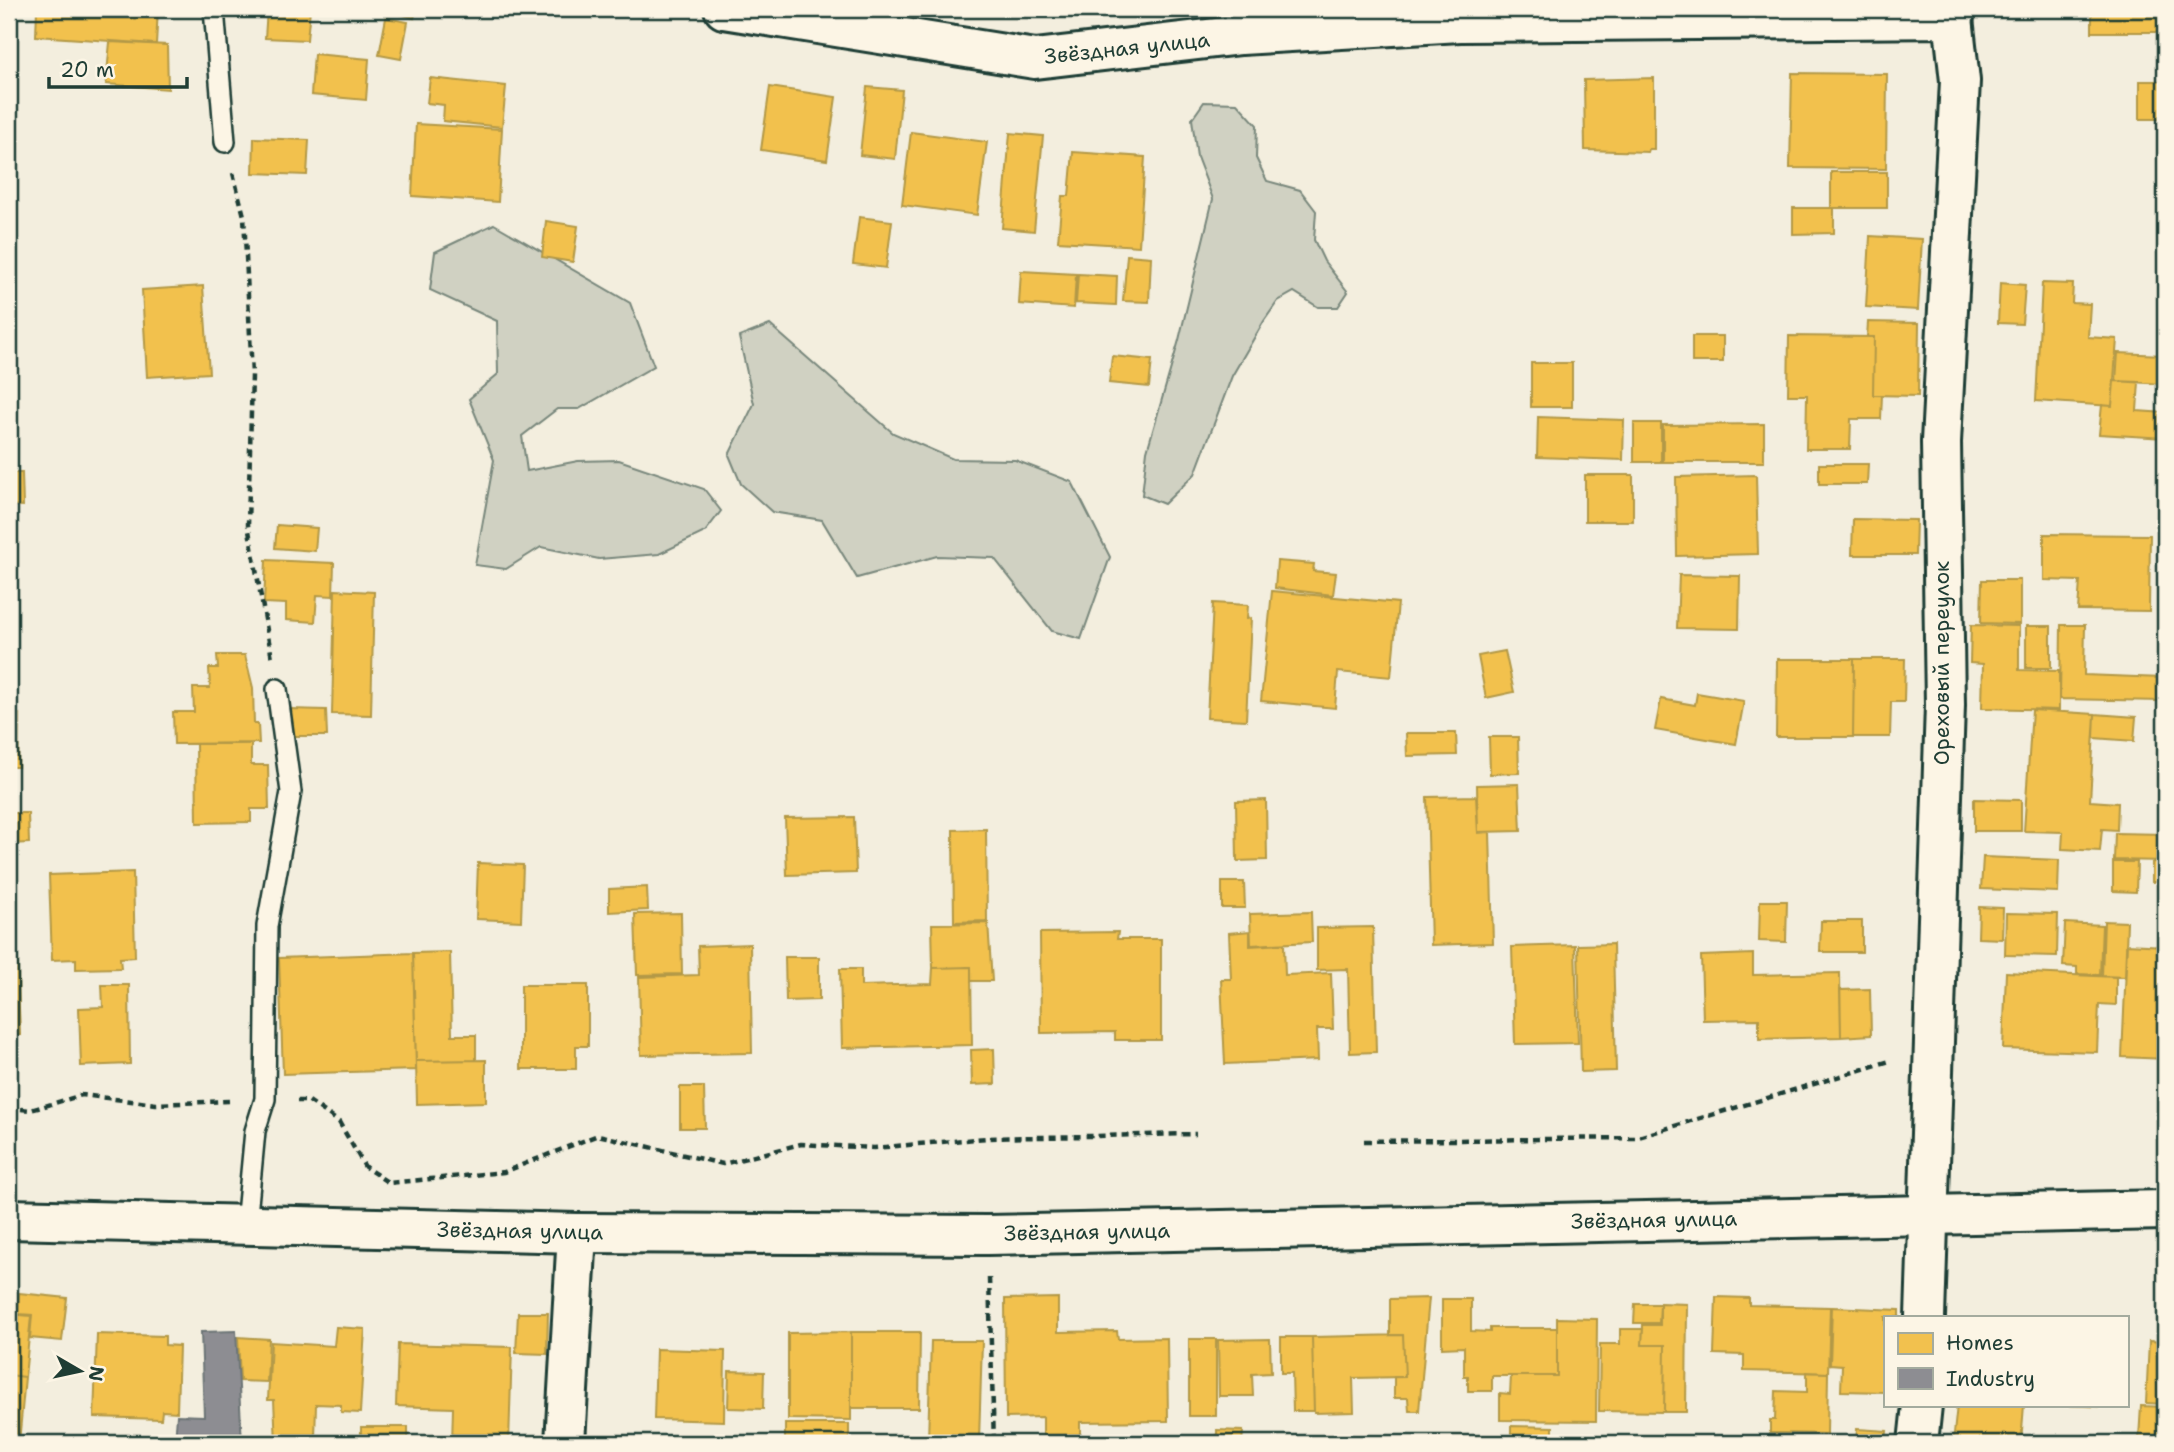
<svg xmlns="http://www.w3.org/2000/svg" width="2174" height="1452" font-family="'Shantell Sans',sans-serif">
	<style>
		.green { fill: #d0d1c2; stroke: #78877b; stroke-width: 2 }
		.homes { fill: #f2c14e; stroke: #b39946; stroke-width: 2 }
		.industry { fill: #8d8d92; stroke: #6c7576; stroke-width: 2 }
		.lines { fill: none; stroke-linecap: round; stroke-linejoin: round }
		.service-casing { stroke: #1f3d34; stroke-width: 24 }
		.minor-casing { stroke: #1f3d34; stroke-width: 44 }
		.tertiary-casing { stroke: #1f3d34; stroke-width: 44 }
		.path { stroke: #1f3d34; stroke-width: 4.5; stroke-dasharray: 7 5; stroke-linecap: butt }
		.service { stroke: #fcf5e5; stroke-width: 19 }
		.minor { stroke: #fcf5e5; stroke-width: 38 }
		.tertiary { stroke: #fcf5e5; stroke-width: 38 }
		.labels { text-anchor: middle; stroke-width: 7; stroke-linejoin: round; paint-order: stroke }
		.street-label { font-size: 21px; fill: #1f3d34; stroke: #fcf5e5 }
	</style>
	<rect width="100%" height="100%" fill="#f3eede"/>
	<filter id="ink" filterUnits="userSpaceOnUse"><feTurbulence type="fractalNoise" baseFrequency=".0143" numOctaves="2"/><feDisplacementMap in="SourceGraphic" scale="14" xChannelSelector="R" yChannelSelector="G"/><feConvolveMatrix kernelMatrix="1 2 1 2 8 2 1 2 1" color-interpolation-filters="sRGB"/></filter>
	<g filter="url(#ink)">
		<path class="green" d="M1204,102L1237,103L1257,125L1256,158L1267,181L1300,190L1316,211L1314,240L1324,261L1348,292L1338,307H1318L1294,292L1278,301L1264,321L1232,376L1195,474L1164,504L1142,495L1147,451L1179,340L1213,199L1197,157L1192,119Z
			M494,224L630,303L654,366L579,409H557L522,436L527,471L578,461L619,460L704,489L721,511L705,532L659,554L599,559L541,547L506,569L475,565L494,460L469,399L498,374L497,321L430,290L435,252Z
			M770,325L893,433L953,459L1015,460L1072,482L1110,557L1081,639L1052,631L994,558L937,556L857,578L822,520L772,512L741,484L729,455L754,404L739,337Z"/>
		<path class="homes" d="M37,9H158L156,44L36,36Z
			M267,9H310L307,40L265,38Z
			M382,9H417L414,18Z
			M2092,9H2165V32H2092Z
			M386,18L408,22L401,59L379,55Z
			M110,42L167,45L168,89L106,84Z
			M9,44H15L13,84H9Z
			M314,54L369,59L366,100L311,95Z
			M1792,73L1887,74L1886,169L1790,168Z
			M430,78L506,86L502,127L443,121L444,105L427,103Z
			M1654,78V149H1649L1648,152L1585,150L1584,80Z
			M2140,81H2165V119H2140Z
			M770,87L836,97L827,160L761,150Z
			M867,87L902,90L895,159L860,155Z
			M416,124L502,129L498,202L412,196Z
			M911,132L987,142L977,215L902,205Z
			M1010,133L1043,136L1034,231L1002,228Z
			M254,138L309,140L307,175L253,173Z
			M1073,152L1145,157L1139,246L1058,241L1062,196H1069Z
			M1831,172H1887V208H1831Z
			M1793,208H1834V233L1793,234Z
			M859,217L892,221L886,268L853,264Z
			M546,221L578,226L573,262L542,257Z
			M1870,236L1922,239L1918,310L1866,307Z
			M1127,255L1151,257L1149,302L1123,301Z
			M1021,271L1076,274L1074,308L1019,304Z
			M1078,274L1117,276L1116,305L1076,303Z
			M2000,283L2025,285L2022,324L1998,323Z
			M2042,283L2073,284L2072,303L2090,304L2088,337L2117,339L2112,406L2036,401Z
			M203,286L209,373L147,377L142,290Z
			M1868,322L1919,323L1918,396L1873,395L1874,337H1867Z
			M1692,336H1723V362H1692Z
			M1789,336L1874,337L1873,395H1882L1881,419H1851L1850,449H1806L1807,395H1788Z
			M2118,353L2163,355L2162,384L2116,381Z
			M1112,356L1152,360L1149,387L1109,383Z
			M1531,363H1572V407H1531Z
			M2114,381L2139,382L2137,411L2165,413V438L2099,434L2102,405L2112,406Z
			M1538,417L1624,420L1623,460L1537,457Z
			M1634,423H1661V462H1634Z
			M1764,424V462H1663V425Z
			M1819,464H1868L1867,484H1819Z
			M9,473H22L23,506L9,505Z
			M1585,475H1633V521H1585Z
			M1756,475L1758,554L1677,556L1676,477Z
			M2158,510H2165V530H2158Z
			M1853,519L1916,520L1915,555H1852Z
			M277,525L317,528L315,551L275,548Z
			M2044,534L2150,535L2149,611L2078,610L2080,581L2044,580Z
			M266,560L334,563L333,596L317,595L315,622L286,620V604L264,603Z
			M1277,561L1314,564L1313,571L1336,573L1333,595L1275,588Z
			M1679,575L1740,576L1739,629L1677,628Z
			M1982,580H2020V624L1981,623Z
			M335,590L374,592L371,715L332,714Z
			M1272,591L1398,603L1391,677L1338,672L1335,708L1261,701Z
			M1213,603L1248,605L1247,619L1251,618L1246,720L1207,718Z
			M1971,625L2019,626V670L2059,671V710L1982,708L1983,664L1970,663Z
			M2061,625H2085L2084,675L2163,678L2162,701L2060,699Z
			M2026,626H2051V668H2026Z
			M1505,651L1514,692L1486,698L1478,656Z
			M217,655H245L253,688L254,724H258L259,743L174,744L173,712H194L193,688H210L209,668H218Z
			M1777,659H1854L1853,737H1776Z
			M1854,659H1905L1904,702H1891L1890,737H1853Z
			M1697,693L1744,701L1736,744L1655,730L1661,699L1695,705Z
			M289,709L326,710L327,736H288Z
			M2032,710L2095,714L2090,801L2118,803L2117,830L2102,829L2100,851L2062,849L2063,832L2024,831Z
			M9,714H19L18,767H9Z
			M2095,714L2136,717L2134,741L2094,738Z
			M1406,733H1456L1457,755L1407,756Z
			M1489,737H1518L1519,773L1490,774Z
			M196,744H251V765H268L269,809H251V822L197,823Z
			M1519,784L1521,831L1478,832L1477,785Z
			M1476,796L1478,833L1490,832L1493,943L1431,945L1427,797Z
			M1974,799L2021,800V831H1974Z
			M1266,800L1267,860L1237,861L1236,801Z
			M9,813H28L29,843L9,844Z
			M854,817L856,873L787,875L785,818Z
			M986,829L987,921L954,922L953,830Z
			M2115,833L2165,834V861L2114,860Z
			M13,847L20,1035H9V848Z
			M1983,857L2059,860L2058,892L1981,889Z
			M2113,862H2137L2136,892L2113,891Z
			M2152,862L2165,863V882H2152Z
			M478,863L523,865L521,921L476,919Z
			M133,872L135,957L120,958L121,968L76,969V959L52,960L49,875Z
			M1222,882H1244L1245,908H1222Z
			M647,887L648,910L609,912V889Z
			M1760,901H1787L1786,942L1759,941Z
			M1979,907L2003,908L2002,939L1978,938Z
			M1311,912L1312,942L1251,945L1250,914Z
			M681,913L682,974L637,975L635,914Z
			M2006,913L2058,914L2057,956L2005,955Z
			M1821,921H1862V952H1820Z
			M2104,921L2127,922L2125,977L2102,976Z
			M988,923L992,981H971V967L933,968L932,924Z
			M2065,923L2102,925L2100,975L2077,974V967L2063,966Z
			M1373,927L1376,1052L1350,1053L1348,969L1317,970V928Z
			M1250,931V946L1284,944L1285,975L1331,973L1333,1029H1317L1318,1060L1225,1064L1221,979H1231L1229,933Z
			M1118,932L1117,939H1161V1040H1115V1032L1041,1033L1040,933Z
			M750,944L752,1053L641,1055L639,977L699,975L698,946Z
			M1613,944L1616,1071L1581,1072L1578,945Z
			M2127,944L2165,946V1059L2122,1057Z
			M1575,945L1578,1043L1515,1044L1512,947Z
			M450,952L452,1035H476V1060L416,1061L413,953Z
			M413,953L416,1070L283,1074L279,958Z
			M1753,954V975L1840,973L1841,1037L1759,1039V1019L1703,1020L1701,956Z
			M785,957H819V1000L786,1001Z
			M971,967L972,1045L842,1048L840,969H861V986L932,984L933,968Z
			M2006,972L2116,977V1005L2099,1004L2097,1052L2003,1049Z
			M102,985H129L130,1064L81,1066L79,1008L103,1007Z
			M521,985H588V1046H576V1069H521Z
			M1870,989L1871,1035L1841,1037L1840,990Z
			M994,1049L995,1084L972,1085L971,1050Z
			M486,1060V1102L417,1104L416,1061Z
			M680,1087H704L705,1128H680Z
			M19,1293L67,1298L62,1341L30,1338L32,1315L18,1314Z
			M1716,1297L1749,1298V1305L1830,1307L1828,1373L1744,1371V1355L1714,1354Z
			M1058,1298V1332L1117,1331L1118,1339L1167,1338L1168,1421L1080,1422V1435L1043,1436V1417L1006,1418L1005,1299Z
			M1429,1298L1419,1411H1409L1408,1398H1394V1377H1405L1403,1335H1390V1299Z
			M1442,1299H1471V1331L1490,1332V1328H1557V1376H1492V1391H1468V1376H1464V1347L1442,1348Z
			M1660,1303L1687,1304L1686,1412H1664L1665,1345H1642L1643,1325H1660Z
			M1635,1304H1660L1659,1323H1634Z
			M1832,1307L1899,1310V1317H1885V1392L1841,1391L1842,1365L1830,1364Z
			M518,1313H548L547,1354L516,1353Z
			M9,1314L31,1316L25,1377L9,1375Z
			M1557,1318L1597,1319L1596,1421L1500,1420V1393L1510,1394L1511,1376H1557Z
			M336,1327L365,1329L360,1413L341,1412V1405L316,1404L315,1439L332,1440L331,1443H276L274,1400H268L271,1342L334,1346Z
			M1620,1329H1643L1642,1345H1665L1664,1412L1599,1411L1600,1344H1620Z
			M851,1332H920L919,1408H851Z
			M851,1332V1420L788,1419V1333Z
			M97,1334L165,1336V1345L179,1346L177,1412L162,1411L161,1419L94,1417Z
			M1403,1335L1405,1377L1353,1378L1354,1412L1314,1413L1312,1337Z
			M238,1337L269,1339L267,1382L240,1381Z
			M1281,1337H1312L1314,1411H1293L1292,1373H1281Z
			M1189,1339H1216V1416H1189Z
			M1270,1339L1271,1373L1252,1374L1253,1396H1219L1218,1340Z
			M931,1341H982L979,1441L928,1440Z
			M2149,1341L2165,1342V1404L2146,1403Z
			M398,1344L512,1347L509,1443H452L453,1408L396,1406Z
			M656,1349L725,1351L724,1421L654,1419Z
			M729,1371L764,1372L763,1409L728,1408Z
			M1807,1372L1828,1373L1827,1434L1770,1433V1420H1775L1776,1391L1807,1392Z
			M9,1375L25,1377L19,1443H9Z
			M1957,1405H2024L2021,1443H1953Z
			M2056,1405H2115V1407Z
			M2141,1406L2165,1407V1440L2139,1438Z
			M785,1424H849V1443H785Z
			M1511,1426L1553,1427V1443H1511Z
			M361,1427H408V1443H361Z
			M1857,1429L1887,1431L1886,1441L1856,1443Z
			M1217,1430L1243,1431L1242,1443H1217Z"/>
		<path class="industry" d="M236,1331L242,1443H175L177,1415L204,1416L201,1332Z"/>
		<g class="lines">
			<g class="service-casing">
				<path id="service" d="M214,9L225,142
					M246,1225L255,1131L265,1099L267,926L291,792L277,689"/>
			</g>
			<g class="minor-casing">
				<path id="minor" d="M724,9L1035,59L1241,35L1460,22L1954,18
					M1925,1317L1945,705L1941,442L1960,81L1952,9
					M565,1443L577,1233
					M1918,1443L1922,1405"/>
			</g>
			<g class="tertiary-casing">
				<path id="tertiary" d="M9,1219L577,1233L987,1235L2165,1210"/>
			</g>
			<path class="path" d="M233,173L244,216L252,375L248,525L272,658
				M297,1101H309L339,1122L365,1167L389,1183L504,1172L598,1135L723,1164L801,1144L874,1148L987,1138L1196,1134
				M9,1108L31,1110L82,1095L156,1104L229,1101
				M1364,1141L1635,1138L1890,1061
				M989,1278L994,1443"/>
			<use href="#service" class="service"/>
			<use href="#minor" class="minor"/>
			<use href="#tertiary" class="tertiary"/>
		</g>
	</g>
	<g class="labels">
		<g class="street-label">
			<text transform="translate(1127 48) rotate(-6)" y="7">Звёздная улица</text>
			<text transform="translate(1942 663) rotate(-90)" y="7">Ореховый переулок</text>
			<text transform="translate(1654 1220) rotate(-1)" y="7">Звёздная улица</text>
			<text transform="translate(520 1231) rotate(1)" y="7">Звёздная улица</text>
			<text transform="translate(1087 1232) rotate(-1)" y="7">Звёздная улица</text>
		</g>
	</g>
	<rect width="2174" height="1452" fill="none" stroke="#fcf5e5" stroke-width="35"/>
	<rect x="18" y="18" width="2139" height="1417" fill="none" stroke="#1f3d34" stroke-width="2.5" filter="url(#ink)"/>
	<rect x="1884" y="1316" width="245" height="91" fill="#fcf5e5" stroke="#a4ab9e" stroke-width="2"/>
	<rect x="1898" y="1333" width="35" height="21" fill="#f2c14e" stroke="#a4ab9e" stroke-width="2"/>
	<text x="1946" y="1350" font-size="21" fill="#1f3d34">Homes</text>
	<rect x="1898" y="1368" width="35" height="21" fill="#8d8d92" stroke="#a4ab9e" stroke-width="2"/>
	<text x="1946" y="1386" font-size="21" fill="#1f3d34">Industry</text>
	<g transform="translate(80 1371) rotate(99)" stroke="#fcf5e5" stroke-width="5" paint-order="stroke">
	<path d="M0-5L12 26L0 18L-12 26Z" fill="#1f3d34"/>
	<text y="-10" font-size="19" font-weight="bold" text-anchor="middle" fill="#1f3d34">N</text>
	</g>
	<path d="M49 77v10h138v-10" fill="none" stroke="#1f3d34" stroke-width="3.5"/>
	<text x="60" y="77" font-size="21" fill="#1f3d34" stroke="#fcf5e5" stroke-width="5" paint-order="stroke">20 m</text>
</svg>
